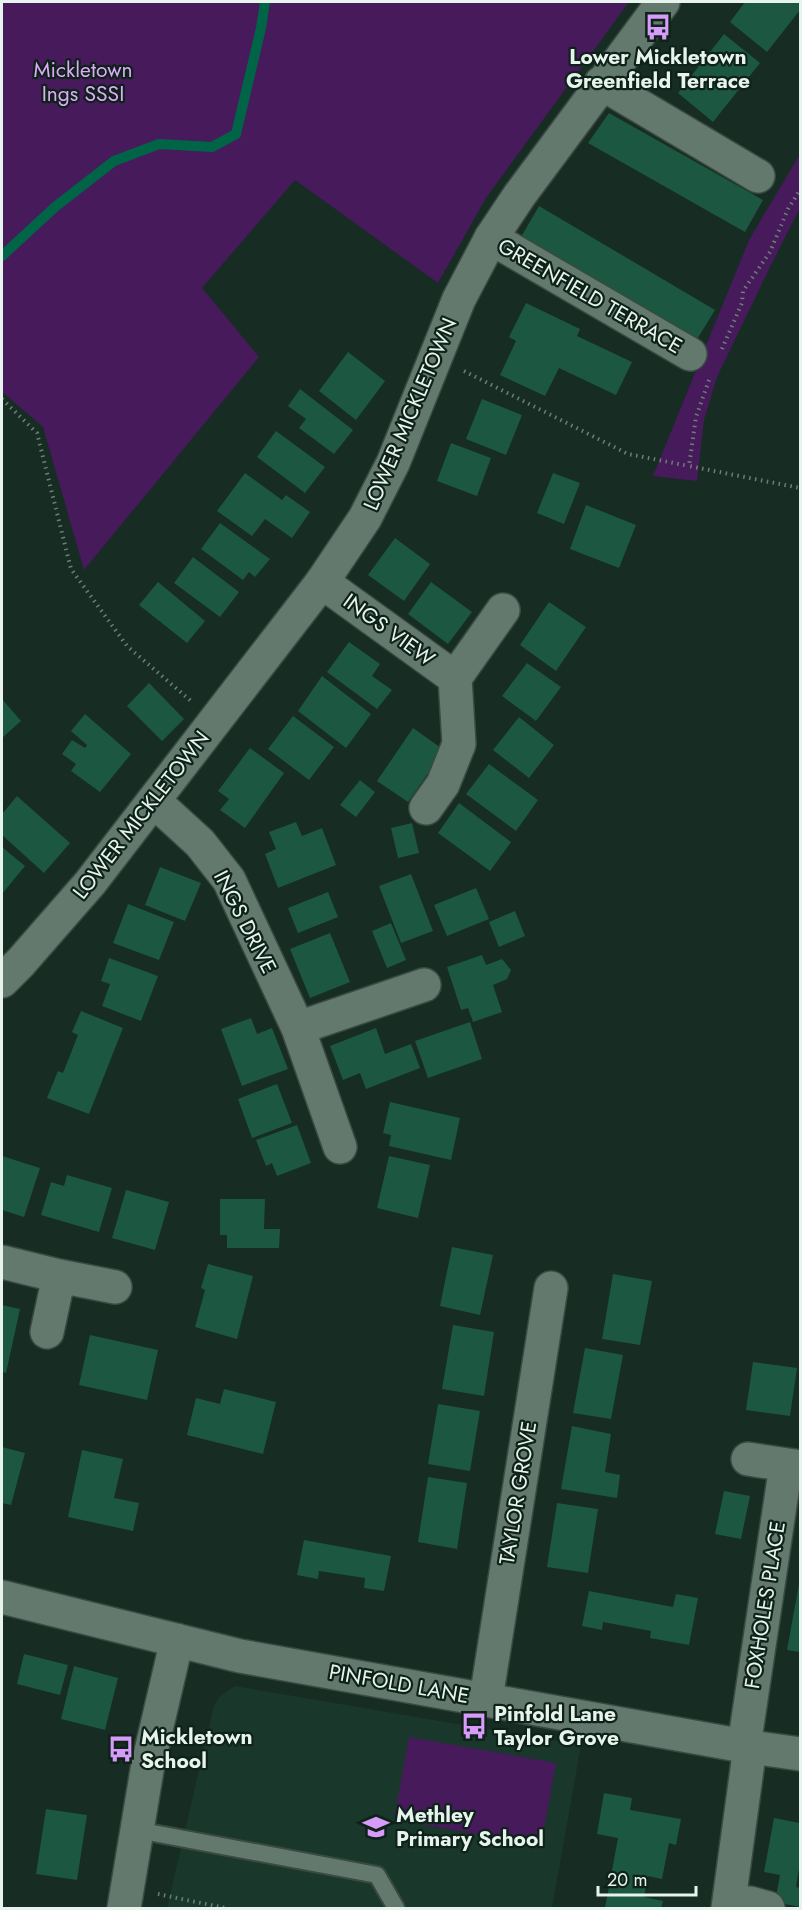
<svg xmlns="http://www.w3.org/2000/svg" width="802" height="1910" font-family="Jost,sans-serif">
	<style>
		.built { fill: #1a372b }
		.green { fill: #461a5b }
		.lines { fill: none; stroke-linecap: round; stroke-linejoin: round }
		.stream { stroke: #006547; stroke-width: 10 }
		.building { fill: #1c5741 }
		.service-casing { stroke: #394a42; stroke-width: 20 }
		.minor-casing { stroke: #394a42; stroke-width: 36 }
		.tertiary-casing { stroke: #394a42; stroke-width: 36 }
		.path { stroke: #6d7f77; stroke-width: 4; stroke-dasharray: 1.5 4.5; stroke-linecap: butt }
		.service { stroke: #63796e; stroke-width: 16 }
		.minor { stroke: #63796e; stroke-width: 33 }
		.tertiary { stroke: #63796e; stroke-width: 33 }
		.labels { text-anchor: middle; stroke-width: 4.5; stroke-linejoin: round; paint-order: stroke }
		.poi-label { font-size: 21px; font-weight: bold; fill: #e7f4ee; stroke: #0e2219; text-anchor: start }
		.park-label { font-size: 21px; fill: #ddaaf9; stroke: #0e2219 }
		.street-label { font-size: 21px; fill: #e7f4ee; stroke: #0e2219 }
	</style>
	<rect width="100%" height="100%" fill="#172c23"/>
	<path class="built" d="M235,1686L581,1745L552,1908H167L214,1706L219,1697Z"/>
	<path class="green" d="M2,2H629L486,198L438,283L295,180L202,288L259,357L84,570L43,427L2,392Z
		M800,154V208L771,265L717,377L704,420L697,481L653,476L749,240Z
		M409,1737L556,1763L541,1846L394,1819Z"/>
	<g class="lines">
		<path class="stream" d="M2,256L55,207L114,161L159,144L212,147L236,134L261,28L265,2"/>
	</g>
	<path class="building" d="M745,2H800V10L767,52L730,22Z
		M724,34L760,63L713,122L678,93Z
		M609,113L763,200L745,232L588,143Z
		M539,206L715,310L696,341L521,237Z
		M526,303L580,329L577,336L632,362L616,395L559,368L545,396L500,375L516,341L509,337Z
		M348,352L385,381L356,420L319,391Z
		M300,389L353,430L334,454L299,428L306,419L288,406Z
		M482,399L522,415L506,455L466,439Z
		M276,431L325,467L305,493L257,457Z
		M451,443L491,458L477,496L437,481Z
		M245,473L282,500L286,495L310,512L292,538L265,519L252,536L217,511Z
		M553,473L580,483L564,524L537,513Z
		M586,505L636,525L619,568L570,549Z
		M220,523L270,559L255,577L249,572L243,580L201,549Z
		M395,538L430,564L404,601L368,575Z
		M193,557L239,592L220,617L174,583Z
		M158,582L205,621L187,643L139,605Z
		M431,582L472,612L448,644L408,614Z
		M549,602L586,627L556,671L520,645Z
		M349,642L380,664L372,676L392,690L377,709L327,672Z
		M527,663L561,687L536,721L502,696Z
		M322,676L371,714L346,748L298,711Z
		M149,683L184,719L162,741L127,706Z
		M2,699L21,721L2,738Z
		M85,714L131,754L100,792L71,771L76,764L62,754L72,740L85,748L87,745L71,731Z
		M293,716L334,747L309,780L268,749Z
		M519,717L554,745L529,778L493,750Z
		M413,728L444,750L408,802L377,781Z
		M250,748L284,773L245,828L220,810L229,799L218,791Z
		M489,764L538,800L516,831L466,794Z
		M360,780L375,792L356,817L340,805Z
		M17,796L70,843L44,873L2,835V814Z
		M459,803L511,842L490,871L438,833Z
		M296,822L302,836L322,828L336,865L278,888L265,854L276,849L269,832Z
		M412,823L419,853L398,858L391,828Z
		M2,847L25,866L2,894Z
		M160,867L201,883L185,921L145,905Z
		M411,874L433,931L401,943L379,886Z
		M476,888L489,919L447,936L434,905Z
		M328,892L338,917L298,933L288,908Z
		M128,904L174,922L159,960L113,943Z
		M515,911L525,936L499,947L489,922Z
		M391,923L406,960L387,968L372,931Z
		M330,933L350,982L310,998L290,949Z
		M482,955L486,965L502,959L511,970L507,979L493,985L502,1012L473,1022L468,1008L461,1010L447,967Z
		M109,958L158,976L141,1021L102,1006L110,984L101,981Z
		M81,1011L123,1028L89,1114L47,1098L58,1071L63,1073L78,1035L72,1032Z
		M251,1018L257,1034L272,1028L288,1069L242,1086L221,1029Z
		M470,1022L482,1059L428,1078L415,1041Z
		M376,1028L385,1054L411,1044L420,1068L366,1089L360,1073L343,1080L330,1046Z
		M277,1084L292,1123L252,1138L238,1099Z
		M390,1102L460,1118L451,1160L389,1146L391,1135L383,1133Z
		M297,1125L311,1163L277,1176L272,1163L266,1166L256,1140Z
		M2,1156L40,1168L24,1217L2,1210Z
		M389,1156L430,1165L418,1218L377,1208Z
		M67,1175L112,1188L99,1232L41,1215L51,1182L64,1186Z
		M126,1190L169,1202L155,1250L112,1238Z
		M220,1199H265L264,1229H280L279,1248H227V1235H220Z
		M452,1247L493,1255L480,1315L440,1306Z
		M208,1264L253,1276L237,1339L195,1327L205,1290L201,1288Z
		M613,1274L652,1281L640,1345L602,1339Z
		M2,1305L20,1309L6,1373L2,1372Z
		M453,1325L494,1332L484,1396L442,1389Z
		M90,1335L158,1350L147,1400L79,1385Z
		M585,1348L623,1355L611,1419L573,1413Z
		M753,1362L797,1368L790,1416L746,1410Z
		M224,1389L276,1402L263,1454L187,1435L196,1398L220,1404Z
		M438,1404L480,1411L470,1471L428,1464Z
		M572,1426L611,1434L605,1472L620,1475L617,1498L561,1489Z
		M2,1447L25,1453L11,1505L2,1503Z
		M82,1450L123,1459L114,1498L139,1503L133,1531L68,1517Z
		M428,1477L467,1483L457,1549L418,1542Z
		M724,1491L750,1496L741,1539L715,1534Z
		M557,1503L598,1509L588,1573L547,1567Z
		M304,1540L391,1556L384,1591L364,1588L365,1578L319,1571L318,1579L297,1575Z
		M799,1584H800V1652L787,1650Z
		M589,1591L673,1607L676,1594L698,1598L689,1645L650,1638L651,1631L603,1622L602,1630L582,1626Z
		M24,1654L68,1665L60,1695L17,1684Z
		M74,1666L118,1678L105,1730L61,1719Z
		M604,1793L632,1798L630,1810L681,1819L676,1845L669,1843L662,1879L648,1876L644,1897L663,1901L661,1908H605L618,1838L597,1834Z
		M46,1809L87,1815L77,1880L36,1874Z
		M774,1818L800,1823V1862L796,1887L800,1888V1907L775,1902L780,1875L764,1872Z"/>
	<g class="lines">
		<g class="service-casing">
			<path id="service" d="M137,1830L377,1875L396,1908"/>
		</g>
		<g class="minor-casing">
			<path id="minor" d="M601,83L758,176
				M491,238L690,354
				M322,582L455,678L459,744L443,784L426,808
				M455,678L503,610
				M154,801L200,843L229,880L298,1028L340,1147
				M298,1028L424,985
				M2,1262L59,1276L115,1287
				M47,1332L59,1276
				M748,1459L800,1467
				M486,1699L551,1288
				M744,1746L786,1465
				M729,1903H750L768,1908
				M728,1908L750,1747"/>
		</g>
		<g class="tertiary-casing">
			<path id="tertiary" d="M2,981L21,962L90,883L322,582L365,518L393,463L459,299L491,238L519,196L663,2
				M2,1597L240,1656L744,1746L800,1754
				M124,1908L148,1764L177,1640"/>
		</g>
		<path class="path" d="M722,349L742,303L743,291L770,252L788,209L800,190
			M464,371L628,454L689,466
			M709,380L696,417L689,466L800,488
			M2,399L37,433L71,569L127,646L191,701
			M158,1894L225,1908"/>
		<use href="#service" class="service"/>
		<use href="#minor" class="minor"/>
		<use href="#tertiary" class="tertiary"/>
	</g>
	<defs>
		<g id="bus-bare" transform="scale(2.07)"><path d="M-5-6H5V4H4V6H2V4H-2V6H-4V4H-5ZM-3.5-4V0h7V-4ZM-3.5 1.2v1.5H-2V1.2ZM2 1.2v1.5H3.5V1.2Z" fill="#d79bf9" stroke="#0e2219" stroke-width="2.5" paint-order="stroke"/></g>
		<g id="school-bare" transform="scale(2.07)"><path d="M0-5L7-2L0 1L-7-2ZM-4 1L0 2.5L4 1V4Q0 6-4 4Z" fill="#d79bf9" stroke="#0e2219" stroke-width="2.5" paint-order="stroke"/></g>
	</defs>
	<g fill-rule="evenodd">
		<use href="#bus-bare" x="658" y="27"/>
		<use href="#bus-bare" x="474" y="1726"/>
		<use href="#bus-bare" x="121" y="1749"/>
		<use href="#school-bare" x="376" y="1827"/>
	</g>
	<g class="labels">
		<g class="poi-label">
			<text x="658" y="64" text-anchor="middle">Lower Mickletown<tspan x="658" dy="24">Greenfield Terrace</tspan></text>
			<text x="494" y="1721">Pinfold Lane<tspan x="494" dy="24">Taylor Grove</tspan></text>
			<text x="141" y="1744">Mickletown<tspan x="141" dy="24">School</tspan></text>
			<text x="396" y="1822">Methley<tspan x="396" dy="24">Primary School</tspan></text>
		</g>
		<g class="park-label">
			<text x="83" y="77">Mickletown<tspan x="83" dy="24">Ings SSSI</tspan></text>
		</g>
		<g class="street-label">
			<text transform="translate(590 296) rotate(30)" y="7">GREENFIELD TERRACE</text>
			<text transform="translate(410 414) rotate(-67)" y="7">LOWER MICKLETOWN</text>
			<text transform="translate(389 630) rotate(36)" y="7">INGS VIEW</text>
			<text transform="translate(141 815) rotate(-52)" y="7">LOWER MICKLETOWN</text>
			<text transform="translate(245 922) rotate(63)" y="7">INGS DRIVE</text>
			<text transform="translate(518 1493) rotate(-81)" y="7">TAYLOR GROVE</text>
			<text transform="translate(765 1605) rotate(-81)" y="7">FOXHOLES PLACE</text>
			<text transform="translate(399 1684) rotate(10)" y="7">PINFOLD LANE</text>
		</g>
	</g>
	<rect width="802" height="1910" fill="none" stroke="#e7f4ee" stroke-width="6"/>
	<path d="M598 1886v9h98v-9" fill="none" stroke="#e7f4ee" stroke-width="3"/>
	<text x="607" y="1886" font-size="18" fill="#e7f4ee" stroke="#0e2219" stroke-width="4.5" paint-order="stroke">20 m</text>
</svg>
